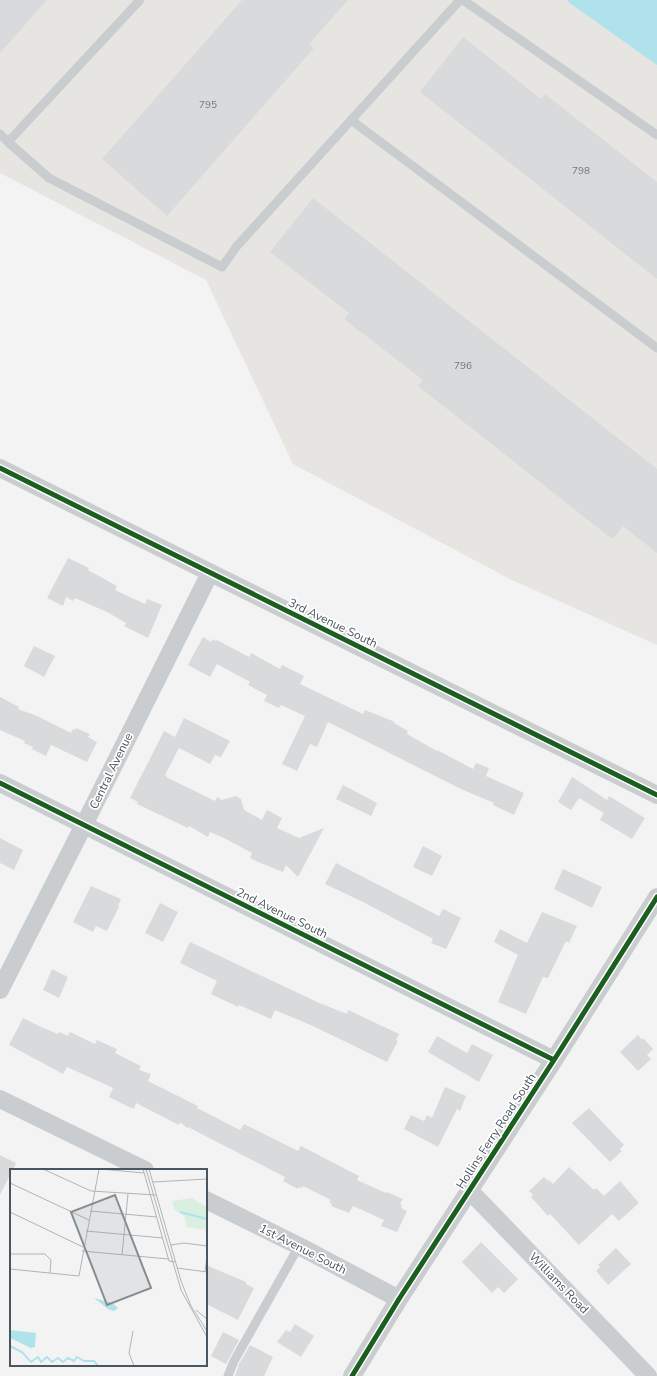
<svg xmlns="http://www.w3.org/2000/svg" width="657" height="1376" font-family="'Nunito Sans',sans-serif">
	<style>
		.commercial { fill: #e7e5e2 }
		.water { fill: #b0e2ec }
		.building { fill: #d9dadb }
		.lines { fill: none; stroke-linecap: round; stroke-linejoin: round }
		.lane { stroke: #cacdcf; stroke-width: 9 }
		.street { stroke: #cacdcf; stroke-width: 18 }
		.cycleway-casing { stroke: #fff; stroke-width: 8 }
		.cycleway { stroke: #1b5e20; stroke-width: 5 }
		.labels { text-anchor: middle; stroke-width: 3.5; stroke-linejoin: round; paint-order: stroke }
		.number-label { font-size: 10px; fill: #6f787f }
		.street-label { font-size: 12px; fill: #4a565f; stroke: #fff }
		.inset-river { fill: none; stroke: #b0e2ec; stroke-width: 2 }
		.inset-road { fill: none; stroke: #afb4b8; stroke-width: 1 }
		.view { fill: #858d93; fill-opacity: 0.15; stroke: #858d93; stroke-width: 2 }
		.inset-edge { fill: none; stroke: #4a565f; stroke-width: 2 }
	</style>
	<rect width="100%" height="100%" fill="#f3f3f3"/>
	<path class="commercial" d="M0,0H657V645L512,580L293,464L206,280L0,173Z"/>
	<path class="water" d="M567,0H657V65L571,4Z"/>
	<path class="building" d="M0,0H47L0,53Z
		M242,0H348L309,44L314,48L167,216L102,159Z
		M463,37L541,99L545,94L550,98L657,182V279L420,92Z
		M313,198L657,469V553L623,526L613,539L607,535L418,386L423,380L344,319L349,313L270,252Z
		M68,558L89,568L88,570L117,586L115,590L145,604L147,599L162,605L148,638L124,626L126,623L107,612L75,598L73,601L66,597L63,606L47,598Z
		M203,637L211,642L213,639L216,641L217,640L249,657L251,653L280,669L282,665L304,676L300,684L363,714L365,710L395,722L394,723L408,731L407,734L437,751V750L473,769L476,763L489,768L486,776L524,793L514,815L493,805L494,803L461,789L328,722L317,747L310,744L297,771L282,764L305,716L281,705L279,708L264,701L267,695L248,685L250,682L217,664L210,677L188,665Z
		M34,646L55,656L44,677L24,666Z
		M0,697L19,707L18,709L37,716L71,733L73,729L75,730L76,728L90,734L88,737L97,742L87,762L51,745L46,756L32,749L33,747L24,743L25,741L0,730Z
		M184,718L230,741L221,757L215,755L210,764L179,748L165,775L167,776L166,777L215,801L217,797L222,800L236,796L241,799L244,810L262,820L267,810L282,818L277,828L299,838L324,828L298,877L286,865L283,872L258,862L250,858L252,853L224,838L210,832L208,837L189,826L188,828L137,804L138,802L130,798L164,731L175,737Z
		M572,777L607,800L609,796L645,818L632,839L600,820L604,813L579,798L571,810L558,802Z
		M343,785L377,803L371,816L336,799Z
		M0,838L23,850L14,870L0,863Z
		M423,846L442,856L432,876L413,867Z
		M336,863L439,916L443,909L461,918L446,949L431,943L433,939L363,902L325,884Z
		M563,869L602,887L592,908L554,889Z
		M91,886L121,899L118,906L119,907L107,931L96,926L93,932L73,922Z
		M160,903L178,912L163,942L145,933Z
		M542,912L577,926L569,943L566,941L548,978L543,977L526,1014L498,1002L518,955L494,942L500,929L527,943Z
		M190,942L317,1002L347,1014L348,1010L399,1034L396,1040L398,1041L387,1062L313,1026L275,1010L271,1019L239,1005L238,1007L211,994L217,981L180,963Z
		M52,969L68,977L59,998L43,990Z
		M23,1018L41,1027L58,1034L59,1032L68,1036L70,1032L95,1044L97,1040L117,1049L115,1053L141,1066L139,1070L151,1074L148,1081L198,1106L197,1108L240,1130L244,1124L298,1151L301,1146L359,1176L357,1180L386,1193L387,1192L403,1199L400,1204L402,1205L401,1208L407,1211L397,1232L381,1226L384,1220L353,1206L349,1213L331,1206L332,1204L329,1202L331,1200L303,1186L302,1188L299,1187L298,1189L283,1181L285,1177L188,1127L187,1128L180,1122L179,1125L136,1103L134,1109L127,1106L109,1097L113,1088L67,1067L63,1074L9,1045Z
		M638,1035L642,1040L643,1038L653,1049L647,1055L651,1059L638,1071L620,1052Z
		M437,1036L467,1053L472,1044L493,1055L479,1082L428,1052Z
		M445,1087L466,1096L460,1111L457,1109L438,1147L404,1129L411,1115L424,1121L427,1115L432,1118Z
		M589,1108L624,1145L620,1149L622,1151L610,1162L572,1123Z
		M0,1155L16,1163L13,1170H11V1173L0,1195Z
		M569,1167L594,1190L596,1188L604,1196L620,1181L639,1203L619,1221L612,1214L579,1245L550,1214L548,1216L531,1197L533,1195L529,1191L544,1177L548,1181L549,1180L553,1184Z
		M481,1242L518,1279L504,1293L498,1287L492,1293L462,1262Z
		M616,1248L631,1264L608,1285L596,1271L600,1267L598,1265Z
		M206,1265L246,1282V1284L254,1288L238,1320L206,1304Z
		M295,1324L314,1336L301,1357L277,1342L286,1330L290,1332Z
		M223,1332L239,1340L226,1364L211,1356Z
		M250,1345L273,1357L264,1376H235L239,1364Z"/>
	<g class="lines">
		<path class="lane" d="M463,0L657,135
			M351,120L657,348
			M0,134L8,142L140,0
			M8,142L49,178L222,267L237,246L460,0
			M228,1376L234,1361L299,1246"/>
		<path class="street" d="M0,468L657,795
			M0,783L554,1060
			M0,990L90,813L210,573
			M0,1099L145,1170
			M469,1190L648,1376
			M206,1200L299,1246L399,1299
			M352,1376L399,1299L554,1060L657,897"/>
		<g class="cycleway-casing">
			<path id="cycleway" d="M0,468L657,795
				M0,783L554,1060
				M352,1376L399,1299L554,1060L657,897"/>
		</g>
		<use href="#cycleway" class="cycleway"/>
	</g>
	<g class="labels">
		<g class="number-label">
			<text x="208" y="108">795</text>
			<text x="581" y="174">798</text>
			<text x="463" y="369">796</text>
		</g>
		<g class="street-label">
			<text transform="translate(333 623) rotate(26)" y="4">3rd Avenue South</text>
			<text transform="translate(111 771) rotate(-64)" y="4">Central Avenue</text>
			<text transform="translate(282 913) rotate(26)" y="4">2nd Avenue South</text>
			<text transform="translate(496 1131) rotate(-57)" y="4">Hollins Ferry Road South</text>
			<text transform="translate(303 1249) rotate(27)" y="4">1st Avenue South</text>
			<text transform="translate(559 1283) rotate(46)" y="4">Williams Road</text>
		</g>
	</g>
	<g transform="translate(10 1169)">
		<rect width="197" height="197" fill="#f3f3f3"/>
		<path d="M182,29L197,38V61L176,58L175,48L164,40L162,32Z" fill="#d9f0e1"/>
		<path d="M84,129L102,134L108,139L104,142L98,140ZM0,161L26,164L25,178L21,179L0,169Z" fill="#b0e2ec"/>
		<path class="inset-river" d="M170,43L197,50M0,177L12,183L21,193L28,188L31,193L37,188L42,193L48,189L53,193L58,189L64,192L67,188L74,192H84L88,197"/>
		<path class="inset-road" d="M33,0L81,22L146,26M90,0L134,4M133,0L159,92L165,93M136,0L171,121L197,168M139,0L171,112L181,137L197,162M143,13L197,10M0,14L79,51M80,42L147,48M0,43L73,78M76,62L153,69M161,76L174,74L197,77M72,82L158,90M0,85H35L41,91L40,104M112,86L118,25M167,99L197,103M0,100L69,107L89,0M195,103L197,87M186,141L197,150M123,162L119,184L124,197"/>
		<path class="view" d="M105,26L141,119L97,136L61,43Z"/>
		<rect width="197" height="197" class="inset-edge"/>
	</g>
</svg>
